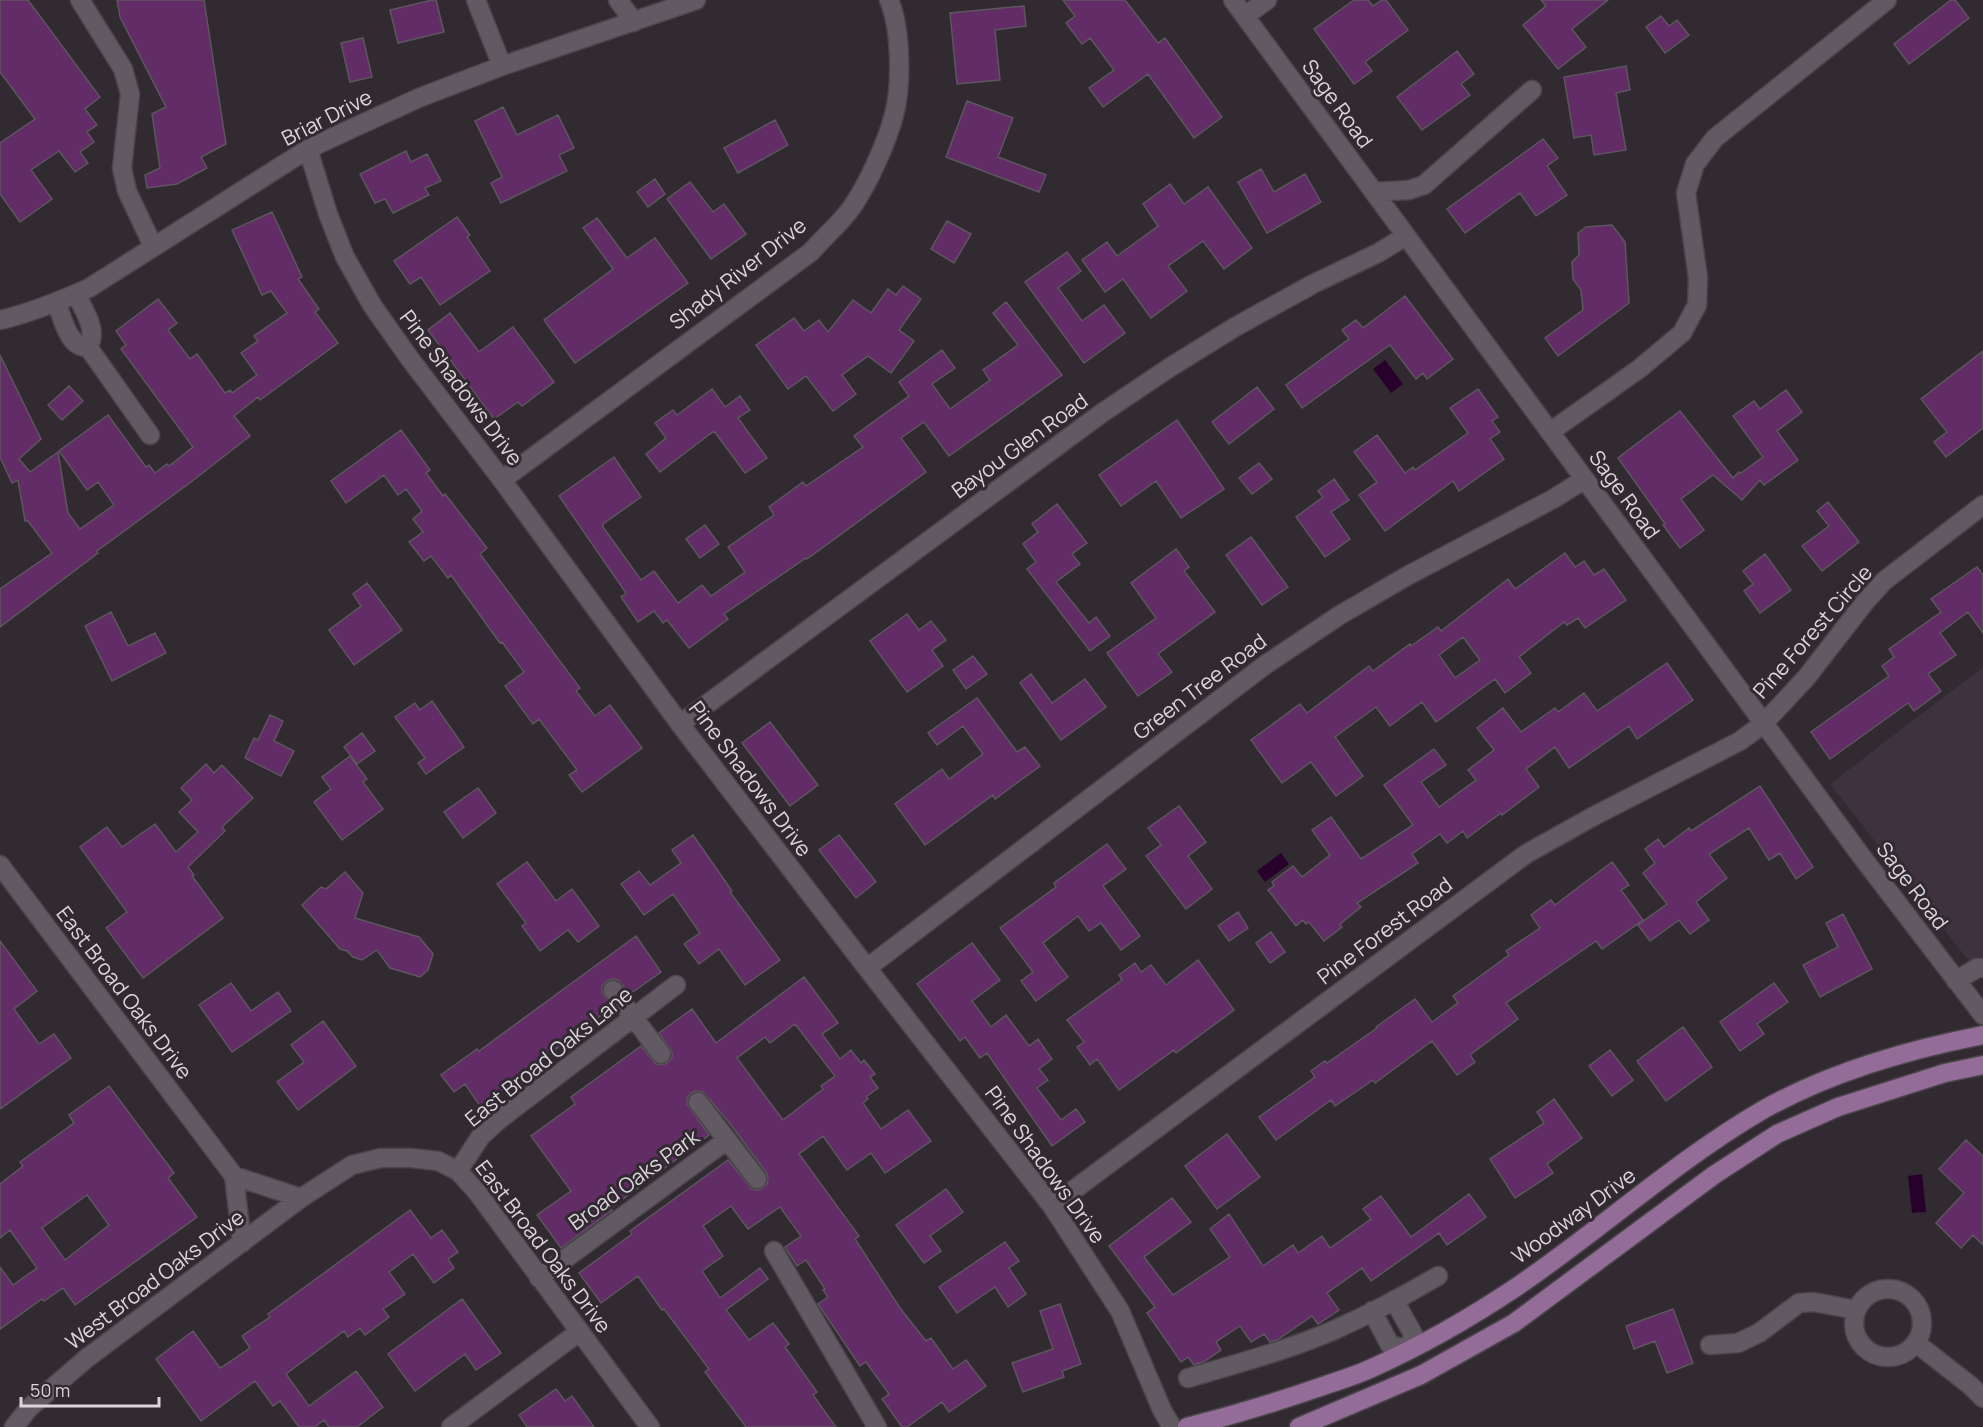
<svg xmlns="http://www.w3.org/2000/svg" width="1983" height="1427" font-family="Manrope,sans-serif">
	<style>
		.built { fill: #3d323e }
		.water { fill: #27002c }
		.building { fill: #622c67; stroke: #5d565e; stroke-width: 1.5; fill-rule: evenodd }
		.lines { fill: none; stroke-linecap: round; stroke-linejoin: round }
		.minor-casing { stroke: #4b454b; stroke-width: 21 }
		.major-casing { stroke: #4b454b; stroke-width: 21 }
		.minor { stroke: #625a63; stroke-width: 18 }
		.major { stroke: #936d97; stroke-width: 18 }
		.labels { text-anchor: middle; stroke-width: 6; stroke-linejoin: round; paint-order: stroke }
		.street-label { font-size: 21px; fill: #dbd6db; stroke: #312a31 }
	</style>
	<rect width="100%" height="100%" fill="#312a31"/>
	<path class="built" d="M1983,667V979L1830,784Z"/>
	<path class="water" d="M1385,360L1403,384L1391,393L1373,369Z
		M1281,853L1289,864L1265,882L1257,871Z
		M1922,1174L1926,1212L1912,1213L1908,1176Z"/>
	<path class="building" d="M0,0H28L100,97L85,109L97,125L87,132L94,142L80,152L88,163L75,172L59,151L31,170L52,199L20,222L0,194V143L35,119L0,72Z
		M117,0H204L226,144L201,157L207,168L177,184L147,188L145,175L160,168L152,114L166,107L120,17Z
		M432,0H436L444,32L398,43L390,10Z
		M1063,0H1125L1158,43L1165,38L1222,117L1194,138L1148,74L1103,107L1089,88L1114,70L1090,38L1082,44L1066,23L1075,16Z
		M1354,0H1368L1373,6L1382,0H1386L1408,30L1365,62L1372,71L1354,84L1314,29Z
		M1541,0H1608L1572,29L1586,47L1558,69L1523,25L1546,6Z
		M1951,0H1955L1969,18L1909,64L1894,44Z
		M1024,6L1026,26L995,30L1000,80L957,84L950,13Z
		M1661,16L1669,26L1677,20L1689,35L1665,53L1646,27Z
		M363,38L372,77L350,82L341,43Z
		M1457,51L1474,74L1461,84L1470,95L1422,130L1397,97Z
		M1626,66L1630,90L1616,93L1626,150L1594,155L1591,135L1574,138L1564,77Z
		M967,101L1013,118L998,157L1046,175L1039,192L946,157Z
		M503,107L517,135L558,115L574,148L559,155L567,171L501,203L491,183L502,177L475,121Z
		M775,120L788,145L738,173L724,148Z
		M1543,139L1558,158L1547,166L1567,195L1536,216L1520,193L1465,233L1447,209Z
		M406,151L411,162L427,154L441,181L425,188L429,195L393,213L385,199L375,203L360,174Z
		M1261,169L1274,192L1305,174L1321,202L1267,233L1238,182Z
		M655,179L665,194L648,207L637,192Z
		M690,182L713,212L724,204L746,234L711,259L667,199Z
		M1170,184L1184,204L1208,187L1252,248L1224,269L1203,241L1168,266L1187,291L1151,318L1123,279L1105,292L1082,260L1107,242L1117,256L1158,226L1143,204Z
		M272,212L302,277L298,279L319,309L315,312L338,343L260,400L258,397L234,416L250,436L191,482L97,551L98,553L0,627V589L52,553L28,521H25L18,480L12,483L0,457V355L41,439L19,459L30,472L58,452L68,513L80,529L114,505L98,482L87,490L59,451L108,415L146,467L149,465L155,473L167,464L169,466L193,447L121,349L126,345L116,331L158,299L177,323L168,330L190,359L197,354L225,393L230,390L232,393L257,375L241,353L258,341L254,336L287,313L271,291L262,295L232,230Z
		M457,217L470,235L467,237L490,271L440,305L421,277L410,284L394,261Z
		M597,218L627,258L655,238L688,283L575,363L544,320L613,269L583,228Z
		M947,221L971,234L954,263L931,249Z
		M1612,225L1625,242L1629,303L1558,356L1545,338L1583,310L1581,290L1573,279L1572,262L1579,255L1578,233L1586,227Z
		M1067,252L1081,271L1058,288L1082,321L1104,305L1125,333L1084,363L1025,282Z
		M903,286L921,299L899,330L914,341L891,373L868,356L842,375L856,394L833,411L806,376L788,389L756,345L794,318L804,331L819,320L828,332L853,300L871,313L888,289L896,295Z
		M1405,296L1453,359L1427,379L1423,373L1416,379L1390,345L1302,408L1286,385L1349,339L1342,330L1356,320L1363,328Z
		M1006,302L1062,375L949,456L924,422L901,438L926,472L807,559L806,558L724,614L728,619L689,648L667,620L663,623L654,611L638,622L621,597L626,593L559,496L614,457L641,497L603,524V527L641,580L654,571L678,603L702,585L711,596L745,572L728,547L774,515L769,507L803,482L806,486L863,447L854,436L909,396L899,382L942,350L955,368L932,384L950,409L990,380L983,370L1018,345L993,313Z
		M450,313L479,352L513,327L554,382L522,406L518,402L494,419L428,330Z
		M1983,351V428L1946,457L1934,442L1947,432L1921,399Z
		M69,386L83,401L62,420L48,405Z
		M1257,387L1274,409L1229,444L1212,422Z
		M712,389L725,407L740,396L750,410L738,418L767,458L745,473L714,431L660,472L646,454L666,438L655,423L673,410L677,415Z
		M1478,389L1498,417L1492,421L1500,432L1490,439L1504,459L1459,491L1453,481L1385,531L1359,495L1377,482L1354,452L1377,435L1405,473L1413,467L1415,470L1468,433L1450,408Z
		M1786,390L1802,412L1777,431L1798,460L1764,485L1760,480L1742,500L1713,475L1681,499L1704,530L1680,548L1663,525L1665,524L1618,458L1680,411L1733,478L1739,472L1741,473L1763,457L1733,416L1754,401L1760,409Z
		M1177,420L1224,489L1181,518L1156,481L1121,506L1099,475Z
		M401,430L430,470L426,473L443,496L445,494L487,548L480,554L580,688L576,691L595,716L610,705L642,748L582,792L569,775L577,770L539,719L533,724L505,686L524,672L502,642L500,643L451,575L448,578L431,556L424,561L409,542L423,532L413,519L422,511L406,489L398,495L384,475L346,503L331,481Z
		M1259,463L1272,479L1252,494L1239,478Z
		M1334,479L1349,500L1331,512L1350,539L1325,557L1296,517L1323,497L1318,491Z
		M1828,502L1859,542L1822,571L1802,546L1829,526L1817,511Z
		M1057,504L1087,543L1072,554L1080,564L1056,582L1089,623L1096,617L1110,636L1090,651L1027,569L1036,562L1023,544L1038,532L1032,524Z
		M705,525L719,544L700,558L686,539Z
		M1251,537L1288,587L1262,605L1226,555Z
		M1176,549L1189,567L1184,571L1215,612L1158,654L1172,672L1138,696L1107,653L1156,618L1131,583Z
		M1565,553L1575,567L1584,561L1594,575L1604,569L1626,600L1585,628L1578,618L1567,625L1564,622L1519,657L1531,673L1505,693L1495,679L1436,722L1422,702L1390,726L1376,707L1335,737L1363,776L1336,796L1311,762L1282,783L1251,740L1300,704L1307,713L1369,666L1373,671L1410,644L1411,646L1438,627L1441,631L1508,579L1515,589ZM1463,637L1480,660L1455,678L1439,655Z
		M1765,554L1791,590L1760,613L1744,591L1753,584L1743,571Z
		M1977,567L1983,575V633L1968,612L1940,633L1956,655L1928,674L1941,691L1914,711L1908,703L1830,759L1811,732L1889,676L1882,666L1894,657L1889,649L1941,612L1931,599Z
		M367,583L402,630L354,665L329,630L361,606L353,594Z
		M111,612L128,646L155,633L166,653L112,681L85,626Z
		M907,614L919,630L931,621L946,640L932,650L943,666L907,692L870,641Z
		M973,656L987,674L966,689L953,670Z
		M1667,663L1693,700L1637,739L1629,726L1569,768L1555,747L1526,769L1539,787L1502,815L1501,813L1467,838L1463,831L1447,843L1440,834L1412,854L1418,863L1357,903L1361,907L1340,924L1342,927L1324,941L1309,922L1306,924L1303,920L1296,926L1268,890L1274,886L1272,882L1293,866L1302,877L1330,855L1312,830L1331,817L1361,859L1413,825L1384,785L1434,749L1446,765L1421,782L1439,807L1476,780L1468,770L1494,750L1477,728L1503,708L1521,732L1555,708L1558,712L1584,693L1597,711Z
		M1031,674L1052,703L1085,679L1106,707L1061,740L1020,683Z
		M977,698L1017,752L1025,747L1040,766L995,799L993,795L925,845L895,804L942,769L949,779L983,754L963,726L937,745L928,733Z
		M432,701L464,747L426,774L418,763L425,758L395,717L415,703L420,710Z
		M270,715L283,721L274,741L294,751L281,776L245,758L254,738L258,740Z
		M770,722L818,785L790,806L742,743Z
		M362,733L375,751L357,764L344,747Z
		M350,756L367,779L363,782L383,809L342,840L314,802L331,789L322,777Z
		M206,764L214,773L222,765L253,798L222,827L225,831L188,867L194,875L192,876L223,918L143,978L106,928L127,912L80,847L107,827L122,847L155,824L176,852L198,832L179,812L192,800L181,788Z
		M1760,786L1813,867L1796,879L1780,853L1769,860L1749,828L1709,854L1727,878L1696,902L1709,920L1690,934L1679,920L1650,941L1638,925L1667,904L1643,873L1655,863L1645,849L1658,839L1664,847L1689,828L1691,831Z
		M478,788L496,813L463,838L444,812Z
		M1179,806L1206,842L1188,856L1212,889L1186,909L1146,856L1161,845L1148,828Z
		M693,835L732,891L730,892L780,960L745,985L719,949L699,964L684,944L700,933L673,894L644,915L621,884L639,871L650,885L681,863L672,850Z
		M839,835L876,882L856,898L819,850Z
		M1107,844L1126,869L1103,886L1140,936L1121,950L1101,923L1089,931L1078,916L1043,943L1068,977L1036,1001L1021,981L1033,972L1000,928L1056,887L1054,883Z
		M527,862L556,901L572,889L599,926L578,942L568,930L540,951L522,926L526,923L497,884Z
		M1612,862L1629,885L1621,890L1643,920L1602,949L1596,941L1506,1003L1518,1019L1470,1055L1475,1062L1457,1075L1432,1041L1375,1083L1373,1080L1335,1106L1331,1100L1276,1140L1259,1117L1315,1077L1311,1071L1325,1061L1327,1063L1377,1028L1376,1027L1415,999L1432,1022L1458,1003L1453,996L1509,955L1506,951L1540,928L1531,915L1551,900L1555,905Z
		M345,872L363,893L355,918L419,937L433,954L428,970L420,977L390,968L377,950L362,960L353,957L347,951L340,949L302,905L321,887L326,889Z
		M1238,912L1248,928L1229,941L1218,926Z
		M1843,914L1872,969L1820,997L1803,965L1838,947L1826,923Z
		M1271,932L1285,952L1270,963L1256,943Z
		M636,936L661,972L630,994L618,980L612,979L607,981L602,986V992L612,1007L480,1106L465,1084L454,1092L441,1075L477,1049L479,1051Z
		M0,941L37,991L14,1009L39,1044L54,1034L71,1058L0,1109Z
		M972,943L1000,980L972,1001L991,1027L1006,1015L1029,1046L1038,1039L1052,1059L1039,1069L1048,1080L1037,1088L1061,1120L1076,1109L1085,1122L1052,1146L987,1053L980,1058L965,1037L960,1041L917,984Z
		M1198,960L1234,1010L1176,1053L1174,1050L1119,1090L1097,1059L1090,1065L1077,1047L1084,1042L1067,1020L1122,980L1119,975L1135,963L1141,972L1151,965L1166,985Z
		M804,977L838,1023L822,1034L840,1059L851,1050L861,1063L864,1060L875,1074L870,1077L878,1088L866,1097L868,1099L863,1103L881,1129L908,1110L931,1141L885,1173L871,1153L847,1170L823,1136L799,1154L859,1236L855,1239L900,1308L926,1341L931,1338L953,1369L966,1360L986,1386L949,1412L942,1402L907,1427H902L882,1399L889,1394L866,1362L860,1366L818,1304L828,1297L823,1290L825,1289L806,1260L797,1266L785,1247L801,1236L780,1207L748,1229L731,1206L703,1226L723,1256L702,1271L720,1298L760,1268L768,1279L726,1310L749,1340L773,1323L789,1344L785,1347L817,1392L813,1395L836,1427H746L705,1372L709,1369L664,1309L662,1310L638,1276L601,1303L579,1273L632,1234L630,1231L728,1160L752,1189L759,1190L767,1184L768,1178L766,1172L728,1121L703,1092L696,1091L691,1093L687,1098V1104L709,1135L611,1208L612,1210L561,1248L537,1215L571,1191L531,1136L575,1104L571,1097L641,1046L656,1064L662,1065L667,1063L672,1058V1052L659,1033L692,1009L716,1043ZM795,1024L835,1076L821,1086L823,1089L783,1120L737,1058L765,1037L770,1043Z
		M231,983L251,1011L278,992L291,1011L232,1052L199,1005Z
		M1774,983L1788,1002L1757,1024L1764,1034L1740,1051L1720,1022Z
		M323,1021L356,1066L298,1110L277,1082L304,1062L291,1045Z
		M1683,1027L1712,1067L1666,1101L1637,1061Z
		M1610,1050L1633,1080L1612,1096L1589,1066Z
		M109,1086L174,1173L168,1178L197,1217L75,1305L63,1288L44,1301L42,1299L0,1329V1267L13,1285L37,1268L10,1230L0,1238V1184L23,1166L20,1162L74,1123L69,1115ZM87,1195L109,1225L65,1260L42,1228Z
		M1554,1099L1582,1138L1547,1164L1553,1173L1515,1198L1490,1159L1544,1123L1537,1112Z
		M1227,1134L1260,1177L1217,1209L1185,1166Z
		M1966,1140L1983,1156V1245L1973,1235L1961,1248L1936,1223L1964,1193L1939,1169Z
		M946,1189L963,1212L930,1236L941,1251L924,1263L896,1225Z
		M1469,1194L1486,1217L1447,1245L1439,1233L1371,1281L1362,1268L1327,1293L1339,1310L1318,1324L1312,1316L1277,1340L1270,1342L1264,1334L1251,1342L1240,1326L1216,1342L1221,1350L1205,1361L1194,1365L1188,1357L1181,1362L1147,1313L1155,1307L1109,1246L1172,1198L1191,1222L1144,1257L1173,1295L1230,1257L1210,1229L1229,1214L1263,1266L1293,1245L1298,1253L1322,1236L1330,1248L1371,1219L1363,1209L1381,1196L1411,1237Z
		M410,1210L431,1238L442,1230L458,1252L448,1259L454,1268L434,1283L413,1254L389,1272L405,1294L383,1309L389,1317L365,1335L360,1328L348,1337L344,1331L286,1374L309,1406L356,1371L383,1407L357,1427H329L324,1420L315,1427H299L280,1401L273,1406L255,1381L201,1421L156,1359L193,1331L220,1368L222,1367L250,1348L242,1336L270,1317L268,1314Z
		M1005,1242L1019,1261L1009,1268L1026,1294L1008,1307L995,1287L957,1313L939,1287Z
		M462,1299L501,1353L476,1370L465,1354L415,1391L388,1354Z
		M1060,1304L1081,1364L1062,1371L1064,1377L1023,1392L1012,1363L1053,1349L1040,1311Z
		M1673,1309L1693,1363L1667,1373L1655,1341L1634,1349L1626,1326Z
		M556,1389L565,1401L572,1396L594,1427H527L519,1415Z"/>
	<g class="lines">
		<g class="minor-casing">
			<path id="minor" d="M80,0L123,69L130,94L122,168L127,191L153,246
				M476,0L502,66
				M618,0L634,22
				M1233,0L1862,857L1983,1015
				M1245,16L1267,0
				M308,149L328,214L345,257L372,305L410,359L502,480L680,724L867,968L1052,1206L1120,1311L1162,1410L1172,1427
				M1374,192L1409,190L1424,185L1532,90
				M57,303C62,317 68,348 88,347C99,331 83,309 76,294
				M0,320C31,313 60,301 89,288L308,149L355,127L421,97L502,66L696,0
				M88,347L150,435
				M1550,432L1639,369L1682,333L1697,305L1698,278L1686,193L1695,164L1715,138L1887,0
				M502,480L811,252C824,237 841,223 852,207C868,184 887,142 894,115C902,85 901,28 889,0
				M680,724L1102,413L1169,368L1235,327L1313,284L1378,253L1406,236
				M0,865L234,1176L242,1243
				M867,968L1265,665L1340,615L1407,576L1553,499L1585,479
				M1956,981L1977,968H1983
				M613,990L661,1054
				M698,1102L757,1179
				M458,1171L481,1136L500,1119L676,985
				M234,1176L301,1198
				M1052,1206L1526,854L1594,816L1740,741L1763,724L1806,678L1865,602L1884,581L1983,505
				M774,1251L877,1427
				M539,1278L727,1140
				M1854 1323a34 34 0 1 1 68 0a34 34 0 1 1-68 0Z
				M1372,1311L1390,1345L1409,1350L1413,1334L1394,1300
				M1916,1343L1971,1386L1983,1398
				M1710,1345L1738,1343L1759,1333L1799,1303L1814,1302L1856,1310
				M1188,1378C1236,1364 1285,1351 1332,1331C1368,1315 1404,1296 1438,1276
				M14,1427L29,1408L87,1358L301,1198L352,1165L381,1158H411L438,1161L458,1171L477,1192L650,1427
				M451,1427L579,1332"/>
		</g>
		<g class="major-casing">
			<path id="major" d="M1187,1427C1234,1415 1280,1401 1326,1385C1341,1380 1357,1375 1372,1368C1421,1346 1470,1318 1515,1288C1598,1232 1674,1162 1761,1111C1829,1072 1906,1050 1983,1035
				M1299,1427L1421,1375L1514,1323L1714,1175L1777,1134L1838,1107L1945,1073L1983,1065"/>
		</g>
		<use href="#minor" class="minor"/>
		<use href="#major" class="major"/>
	</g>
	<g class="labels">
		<g class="street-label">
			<text transform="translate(1337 104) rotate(54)" y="7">Sage Road</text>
			<text transform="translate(327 118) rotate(-27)" y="7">Briar Drive</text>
			<text transform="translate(738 274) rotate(-38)" y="7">Shady River Drive</text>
			<text transform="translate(461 388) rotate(53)" y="7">Pine Shadows Drive</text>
			<text transform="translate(1020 446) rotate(-36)" y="7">Bayou Glen Road</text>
			<text transform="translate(1624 495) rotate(54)" y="7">Sage Road</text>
			<text transform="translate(1813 632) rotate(-49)" y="7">Pine Forest Circle</text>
			<text transform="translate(1200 687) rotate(-37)" y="7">Green Tree Road</text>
			<text transform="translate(750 779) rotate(53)" y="7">Pine Shadows Drive</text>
			<text transform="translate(1912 886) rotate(53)" y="7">Sage Road</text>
			<text transform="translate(1385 931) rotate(-37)" y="7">Pine Forest Road</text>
			<text transform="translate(124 993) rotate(53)" y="7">East Broad Oaks Drive</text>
			<text transform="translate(549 1057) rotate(-39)" y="7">East Broad Oaks Lane</text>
			<text transform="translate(1045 1165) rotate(54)" y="7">Pine Shadows Drive</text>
			<text transform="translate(634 1180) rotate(-36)" y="7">Broad Oaks Park</text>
			<text transform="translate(1574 1216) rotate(-36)" y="7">Woodway Drive</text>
			<text transform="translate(543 1247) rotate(53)" y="7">East Broad Oaks Drive</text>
			<text transform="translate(155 1280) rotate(-37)" y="7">West Broad Oaks Drive</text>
		</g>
	</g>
	<path d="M21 1397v9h138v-9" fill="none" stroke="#dbd6db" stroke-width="3"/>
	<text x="30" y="1397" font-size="18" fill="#dbd6db" stroke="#312a31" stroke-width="4.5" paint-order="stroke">50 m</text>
</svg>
